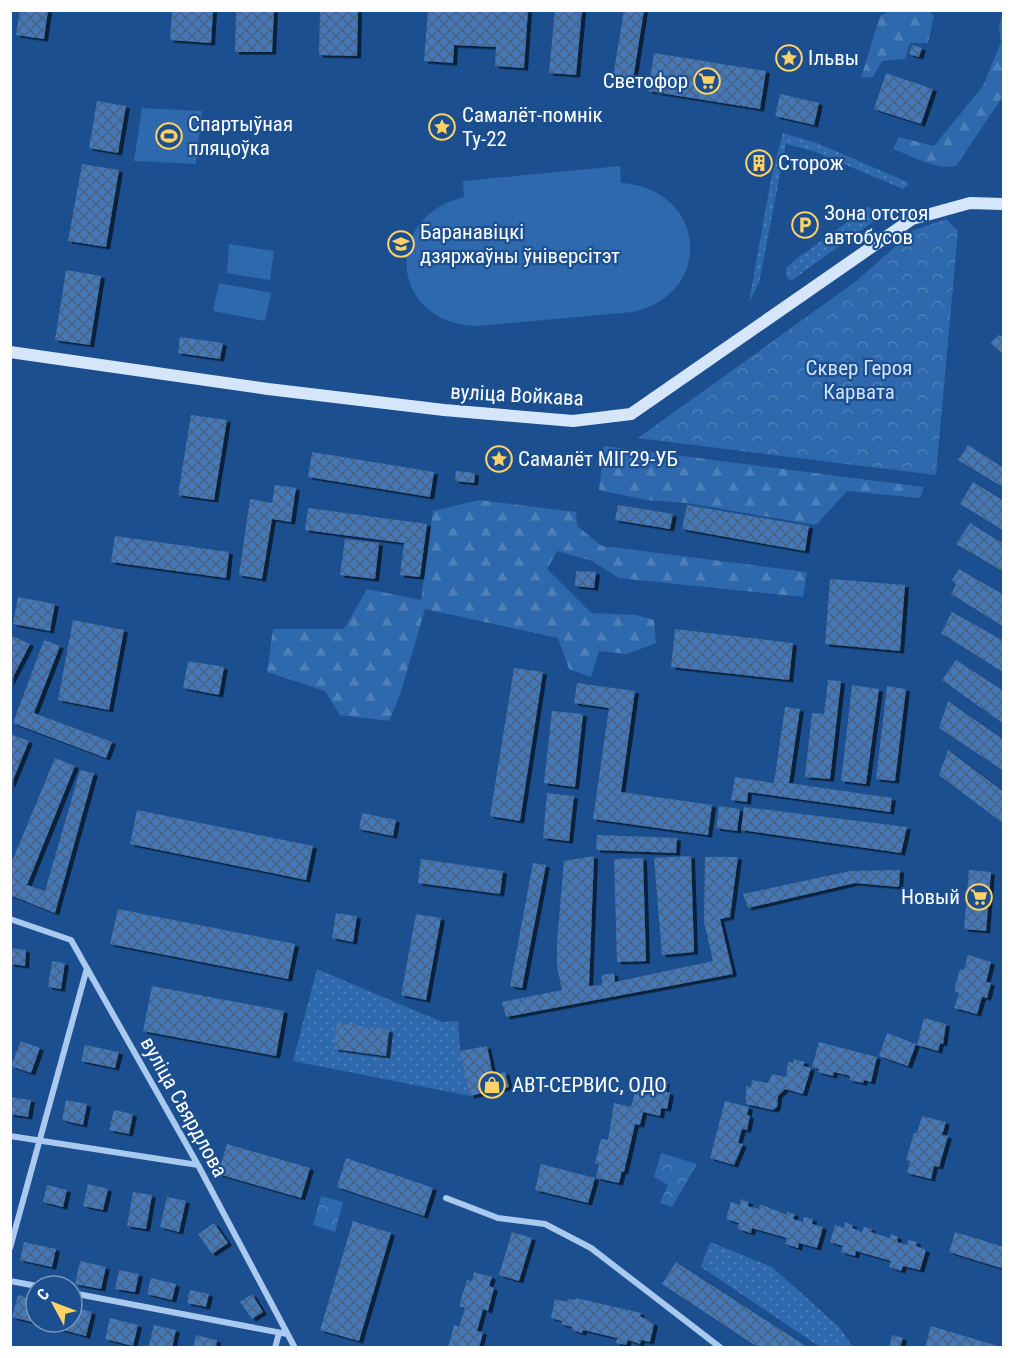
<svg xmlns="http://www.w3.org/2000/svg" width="1014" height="1358" font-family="'Roboto Condensed',sans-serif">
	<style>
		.grass { fill: url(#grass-dots) }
		.forest { fill: url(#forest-firs) }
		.park { fill: url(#park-crowns) }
		.pitch { fill: #2e69ad }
		.building { fill: url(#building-cross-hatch); filter: url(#shadow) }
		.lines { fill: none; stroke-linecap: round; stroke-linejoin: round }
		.minor { stroke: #a9c9ee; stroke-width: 6 }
		.secondary { stroke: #d6e6fa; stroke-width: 12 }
		.labels { text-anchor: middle; stroke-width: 4.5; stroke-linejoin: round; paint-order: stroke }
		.poi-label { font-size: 21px; fill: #fff; stroke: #1b4f8f; text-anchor: start }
		.park-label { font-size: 21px; fill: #cfe3fa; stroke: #1b4f8f }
		.street-label { font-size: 21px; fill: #fff; stroke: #1b4f8f }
	</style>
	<defs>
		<pattern id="grass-dots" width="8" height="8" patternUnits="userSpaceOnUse" patternTransform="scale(1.5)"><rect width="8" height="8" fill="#2e69ad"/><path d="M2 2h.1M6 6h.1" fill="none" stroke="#4d80b9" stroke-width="1.8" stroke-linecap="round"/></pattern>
		<pattern id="forest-firs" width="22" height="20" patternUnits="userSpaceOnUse" patternTransform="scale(1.5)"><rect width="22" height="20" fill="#2e69ad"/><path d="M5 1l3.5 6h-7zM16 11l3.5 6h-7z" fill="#4d80b9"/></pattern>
		<pattern id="park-crowns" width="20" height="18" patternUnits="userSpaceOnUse" patternTransform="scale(1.5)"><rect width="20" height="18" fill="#2e69ad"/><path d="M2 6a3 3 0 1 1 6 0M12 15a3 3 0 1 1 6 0" fill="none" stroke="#4d80b9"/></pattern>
		<pattern id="building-cross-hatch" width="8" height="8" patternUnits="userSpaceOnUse" patternTransform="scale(1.5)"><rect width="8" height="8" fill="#4478b7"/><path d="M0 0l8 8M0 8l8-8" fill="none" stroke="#486282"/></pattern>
		<filter id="shadow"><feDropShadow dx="4" dy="2.5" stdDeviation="0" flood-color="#0009"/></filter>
	</defs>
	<rect width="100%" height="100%" fill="#1b4f8f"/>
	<path class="grass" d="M783,133L817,143L907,182L908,185L903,189L813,151L786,144L759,283L749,302L771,179Z
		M868,207L878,211L877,219L791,281L786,276V268L796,259Z
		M317,969L442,1022L458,1021L460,1051L470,1096L293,1061Z
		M710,1242L772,1267L839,1327L853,1347H820L701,1267Z"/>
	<path class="forest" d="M891,10L929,11L934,16L928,43H910L905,59L882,61L873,77L861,78L880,16Z
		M1003,11V96L956,166C938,171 910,155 893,149L899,137L934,146L983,86L1001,42L999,27Z
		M604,446L924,487L920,498L847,491L816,525L687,503L646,500L599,490Z
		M479,500L576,512L577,526L602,546L807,572L803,597L619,578L592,561L557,551L547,569L591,613L636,615L654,620L656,643L627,654L599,651L591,677L569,669L558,638L425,609L400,695L389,721L340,715L325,691L267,672L273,629H344L367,589L421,600L433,511Z"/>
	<path class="park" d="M946,219L958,231L936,475L638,438L855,282L914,230Z
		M661,1153L697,1164L672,1207L660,1203L668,1185L654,1177Z
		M321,1196L343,1202L335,1232L313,1225Z"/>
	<path class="pitch" d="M142,108L202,111L196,164L134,161Z
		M620,166L621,183C706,188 716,293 633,312L476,326C390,323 381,217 464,197L463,181Z
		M229,244L274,251L270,280L227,273Z
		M219,283L271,293L265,321L213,311Z"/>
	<path class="building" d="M20,10H48L44,39L16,35Z
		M172,10H213L211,43L170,40Z
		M236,10H274L272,52H235Z
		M320,10H358L357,56L319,55Z
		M428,10H528L524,68L495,66L496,47L454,45L453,63L424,61Z
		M555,10H582L576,75L549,73Z
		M624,10H644L632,86L612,83Z
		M912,45L922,48L919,57L909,54Z
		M654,53L766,71L760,109L648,91Z
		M886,73L933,89L921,124L874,109Z
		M780,94L819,103L814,125L775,116Z
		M97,101L126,106L118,153L89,148Z
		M754,153L766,155L763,173L751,170Z
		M82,164L119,170L106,247L68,241Z
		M66,270L101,276L90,345L55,340Z
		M999,335L1002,337L1004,335V355L990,343Z
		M180,337L223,343L220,359L178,353Z
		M191,415L227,420L214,500L178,495Z
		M968,445L1004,468V488L958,460Z
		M312,452L434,472L430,497L308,477Z
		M456,471L475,473L474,483L455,481Z
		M973,482L1004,501V531L960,504Z
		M275,485L296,488L291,522L272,519L262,579L239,575L250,499L272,503Z
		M618,505L673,514L670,529L615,520Z
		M687,505L809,526L805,551L682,529Z
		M308,508L427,524L420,577L400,575L404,543L305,530Z
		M970,523L1004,544V572L956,544Z
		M115,536L229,552L226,578L111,562Z
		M345,539L379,543L375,579L340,575Z
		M959,569L1004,595V627L951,594L956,585L952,580Z
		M576,571L596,572L594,588L575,586Z
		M830,579L905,585L900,651L825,644Z
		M18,597L55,604L50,631L13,624Z
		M952,612L1004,641V673L941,633Z
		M73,620L124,630L109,710L58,700Z
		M675,629L793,643L789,680L671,667Z
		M12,636L30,644L10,683V639Z
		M44,640L60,646L34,713L112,742L106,758L13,723Z
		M956,660L1004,691V724L942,680Z
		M188,661L224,667L219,695L183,688Z
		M514,668L543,672L520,821L490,816Z
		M828,680L841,681L830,779L805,777L812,713L824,714Z
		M577,683L635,691L621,792L712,805L708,835L593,819L609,708L574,703Z
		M852,685L879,689L866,784L841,781Z
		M887,686L906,689L895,781L876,779Z
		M948,701L1004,740V771L939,728Z
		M785,707L800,709L789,783L892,798L890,812L748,792L747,802L731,800L735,777L774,783Z
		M552,711L583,714L575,787L544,783Z
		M10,734L29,741L11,785H10Z
		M948,750L1004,792V824L939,775Z
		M55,758L75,766L27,885L45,891L80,770L94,773L55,913L10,895V866Z
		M547,793L574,796L569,841L543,838Z
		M719,806L740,809L737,831L716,828Z
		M744,807L907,827L901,853L741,830Z
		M137,810L313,846L306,880L130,844Z
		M362,813L396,820L393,836L359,829Z
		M597,835L677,838L676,853L596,850Z
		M594,856L589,986L602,985V975L614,973L615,982L713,961L704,921L705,857H738L730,917L720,919L733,974L506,1017L502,1002L562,990L557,967V942L564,861Z
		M691,856L694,952L662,955L654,858Z
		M643,858L646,961L617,962L614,859Z
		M421,859L503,871L500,894L418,883Z
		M533,863L546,865L522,988L510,986Z
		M900,870L899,887L855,883L748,908L743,894L850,871Z
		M969,870L991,872L986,931L964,929Z
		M118,909L295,944L288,979L110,944Z
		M336,913L357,916L353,942L332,938Z
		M416,914L441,918L426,1000L401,995Z
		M10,948L26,950L25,966L10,964Z
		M968,955L991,962L986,982L991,983L987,998L982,997L977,1014L954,1008L959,993L954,991L960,969L964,970Z
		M52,961L65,963L61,989L48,987Z
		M152,986L284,1011L276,1056L143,1031Z
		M924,1018L946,1024L943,1044L940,1043L938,1051L917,1045Z
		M337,1023L389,1030L386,1056L334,1049Z
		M887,1033L916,1044L908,1066L879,1056Z
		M21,1041L40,1048L31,1073L11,1066Z
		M819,1042L877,1057L871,1082L864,1080L863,1083L849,1080L850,1076L834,1072L833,1076L818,1072L819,1069L812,1067Z
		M85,1045L119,1052L115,1068L81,1061Z
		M487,1046L493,1075L505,1072L509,1087L470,1096L460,1051Z
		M794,1059L805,1062L803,1066L811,1068L803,1094L785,1089L778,1096L777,1107L773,1110L746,1104V1086L751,1087L752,1080L768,1083L772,1074L786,1077L788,1062L793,1063Z
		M651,1079L666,1082L664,1091L670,1093L667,1109L661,1108L660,1116L643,1112L640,1125L635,1124L624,1172L622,1171L619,1183L596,1178L599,1164L595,1163L601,1139L608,1140L614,1103L631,1107L635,1092L648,1095Z
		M10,1097L31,1100L28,1117L10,1114Z
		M66,1100L87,1104L83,1125L62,1120Z
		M725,1101L749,1107L747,1115L750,1116L747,1130L742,1129L738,1143L743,1144L734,1165L710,1158Z
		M114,1110L133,1114L129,1134L109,1130Z
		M922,1116L946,1122L942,1135L948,1136L939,1167L934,1166L931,1179L907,1173L910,1161L906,1160L914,1133H917Z
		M227,1144L310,1168L301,1198L218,1174Z
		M346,1158L433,1188L424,1216L337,1187Z
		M541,1164L595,1178L588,1203L535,1190Z
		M88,1184L108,1189L103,1210L83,1206Z
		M47,1185L67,1190L63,1207L43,1202Z
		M133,1192L152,1195L146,1229L127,1226Z
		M167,1197L186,1201L179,1232L160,1227Z
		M741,1199L749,1202L748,1206L759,1209L760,1204L787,1215V1212L795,1214L793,1219L803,1222L804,1217L813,1219L812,1224L823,1227L817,1248L799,1243L798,1248L785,1244L787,1238L752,1228L751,1233L738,1229L739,1223L726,1219L731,1202L740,1205Z
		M353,1221L391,1233L359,1341L320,1330Z
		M845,1222L853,1225L852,1228L862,1232L864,1227L872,1229L871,1232L890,1238L891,1234L898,1237L897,1242L907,1245L908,1240L917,1242L916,1246L926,1250L920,1270L903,1266L901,1271L889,1267L891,1261L856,1251L855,1256L841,1252L843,1246L830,1242L835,1225L844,1228Z
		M214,1223L228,1243L212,1254L198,1234Z
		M512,1232L532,1238L519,1281L499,1275Z
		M955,1232L1004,1247V1269L949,1252Z
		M24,1242L56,1249L52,1267L20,1260Z
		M80,1261L106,1267L101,1289L75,1284Z
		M676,1262L809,1348H759L662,1284Z
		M119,1270L139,1274L135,1292L115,1289Z
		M474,1272L492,1277L489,1286L494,1288L488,1311L483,1309L477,1331L483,1332L479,1348H448L454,1325L459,1327L465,1308L459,1306L467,1280L472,1281Z
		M151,1278L176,1284L172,1300L147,1294Z
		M190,1290L209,1294L206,1307L187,1303Z
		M252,1294L263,1312L252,1319L240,1302Z
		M18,1295L36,1300L32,1322L12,1317Z
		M576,1298L641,1313L640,1316L654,1324L650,1342L641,1340L640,1344L628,1340L626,1345L616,1343L617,1338L583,1330L582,1333L572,1330V1327L561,1324L562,1321L551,1318L555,1299L567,1302L568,1299L575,1300Z
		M72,1307L92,1312L86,1336L59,1329L61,1322H72Z
		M110,1318L138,1325L133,1346L105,1339Z
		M154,1325L176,1330L172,1348H148Z
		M931,1326L1001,1347V1348H925Z
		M196,1335L217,1340L216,1348H193Z
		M892,1335L903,1338L900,1348H889Z"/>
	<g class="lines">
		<path class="minor" d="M10,919L71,940L198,1165L295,1348
			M10,1136L198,1165
			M446,1198L498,1218L545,1224L591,1248L721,1348
			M10,1248L87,968
			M10,1281L37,1286
			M72,1293L287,1334
			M275,1348L279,1333"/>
		<path class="secondary" d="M10,352L268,389L444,410L573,421L631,414L912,219L970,203L1004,204"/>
	</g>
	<defs>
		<g id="sight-ring" transform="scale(1.35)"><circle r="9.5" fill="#1b4f8f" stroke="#ffd166" stroke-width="1.5"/><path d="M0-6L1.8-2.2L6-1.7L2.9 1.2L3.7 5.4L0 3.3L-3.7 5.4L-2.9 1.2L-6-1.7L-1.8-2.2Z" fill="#ffd166"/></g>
		<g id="supermarket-ring" transform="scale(1.35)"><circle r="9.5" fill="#1b4f8f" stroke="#ffd166" stroke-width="1.5"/><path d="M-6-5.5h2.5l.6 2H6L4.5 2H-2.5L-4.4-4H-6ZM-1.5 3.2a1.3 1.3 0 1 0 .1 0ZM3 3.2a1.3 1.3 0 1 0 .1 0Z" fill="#ffd166"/></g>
		<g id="stadium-ring" transform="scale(1.35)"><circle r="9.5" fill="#1b4f8f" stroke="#ffd166" stroke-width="1.5"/><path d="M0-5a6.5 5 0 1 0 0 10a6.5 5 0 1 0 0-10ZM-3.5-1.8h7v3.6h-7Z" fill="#ffd166"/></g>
		<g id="building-ring" transform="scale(1.35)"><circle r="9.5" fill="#1b4f8f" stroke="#ffd166" stroke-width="1.5"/><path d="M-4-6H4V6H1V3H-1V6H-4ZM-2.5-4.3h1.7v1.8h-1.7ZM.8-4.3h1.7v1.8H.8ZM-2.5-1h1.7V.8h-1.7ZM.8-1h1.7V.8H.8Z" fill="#ffd166"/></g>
		<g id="parking-ring" transform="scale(1.35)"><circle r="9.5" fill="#1b4f8f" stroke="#ffd166" stroke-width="1.5"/><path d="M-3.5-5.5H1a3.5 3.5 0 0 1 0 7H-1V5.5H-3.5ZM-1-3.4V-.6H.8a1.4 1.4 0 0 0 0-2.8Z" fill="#ffd166"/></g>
		<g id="university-ring" transform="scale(1.35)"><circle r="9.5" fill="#1b4f8f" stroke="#ffd166" stroke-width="1.5"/><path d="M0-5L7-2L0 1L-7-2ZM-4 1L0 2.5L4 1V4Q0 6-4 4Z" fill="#ffd166"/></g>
		<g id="shop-ring" transform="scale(1.35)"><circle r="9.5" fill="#1b4f8f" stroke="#ffd166" stroke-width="1.5"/><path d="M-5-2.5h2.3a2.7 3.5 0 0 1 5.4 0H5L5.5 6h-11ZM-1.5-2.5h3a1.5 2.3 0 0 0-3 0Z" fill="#ffd166"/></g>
	</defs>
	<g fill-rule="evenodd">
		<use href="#sight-ring" x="789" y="58"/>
		<use href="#supermarket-ring" x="707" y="81"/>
		<use href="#sight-ring" x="442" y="127"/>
		<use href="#stadium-ring" x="169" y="136"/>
		<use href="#building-ring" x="759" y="163"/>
		<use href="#parking-ring" x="805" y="225"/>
		<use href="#university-ring" x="401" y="244"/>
		<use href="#sight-ring" x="499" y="459"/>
		<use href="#supermarket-ring" x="979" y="897"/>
		<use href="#shop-ring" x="492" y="1085"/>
	</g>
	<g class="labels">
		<g class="poi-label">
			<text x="808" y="65">Ільвы</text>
			<text x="688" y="88" text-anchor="end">Светофор</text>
			<text x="462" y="122">Самалёт-помнік<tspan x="462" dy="24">Ту-22</tspan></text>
			<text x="188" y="131">Спартыўная<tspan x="188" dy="24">пляцоўка</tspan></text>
			<text x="778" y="170">Сторож</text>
			<text x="824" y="220">Зона отстоя<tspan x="824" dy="24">автобусов</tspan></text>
			<text x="420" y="239">Баранавіцкі<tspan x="420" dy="24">дзяржаўны ўніверсітэт</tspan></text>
			<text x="518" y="466">Самалёт МІГ29-УБ</text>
			<text x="960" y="904" text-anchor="end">Новый</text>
			<text x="512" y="1092">АВТ-СЕРВИС, ОДО</text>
		</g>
		<g class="park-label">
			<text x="859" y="375">Сквер Героя<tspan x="859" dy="24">Карвата</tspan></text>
		</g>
		<g class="street-label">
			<text transform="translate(517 395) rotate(3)" y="7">вуліца Войкава</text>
			<text transform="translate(184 1107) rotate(61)" y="7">вуліца Свярдлова</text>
		</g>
	</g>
	<rect width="1014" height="1358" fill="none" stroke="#ffffff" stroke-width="24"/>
	<g transform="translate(54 1304) rotate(311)"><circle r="28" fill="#1b4f8f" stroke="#7695bc" stroke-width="1.5"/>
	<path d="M0-4.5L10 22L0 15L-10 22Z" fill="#ffd166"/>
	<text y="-9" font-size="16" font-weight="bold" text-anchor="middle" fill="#ffffff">С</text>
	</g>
</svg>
